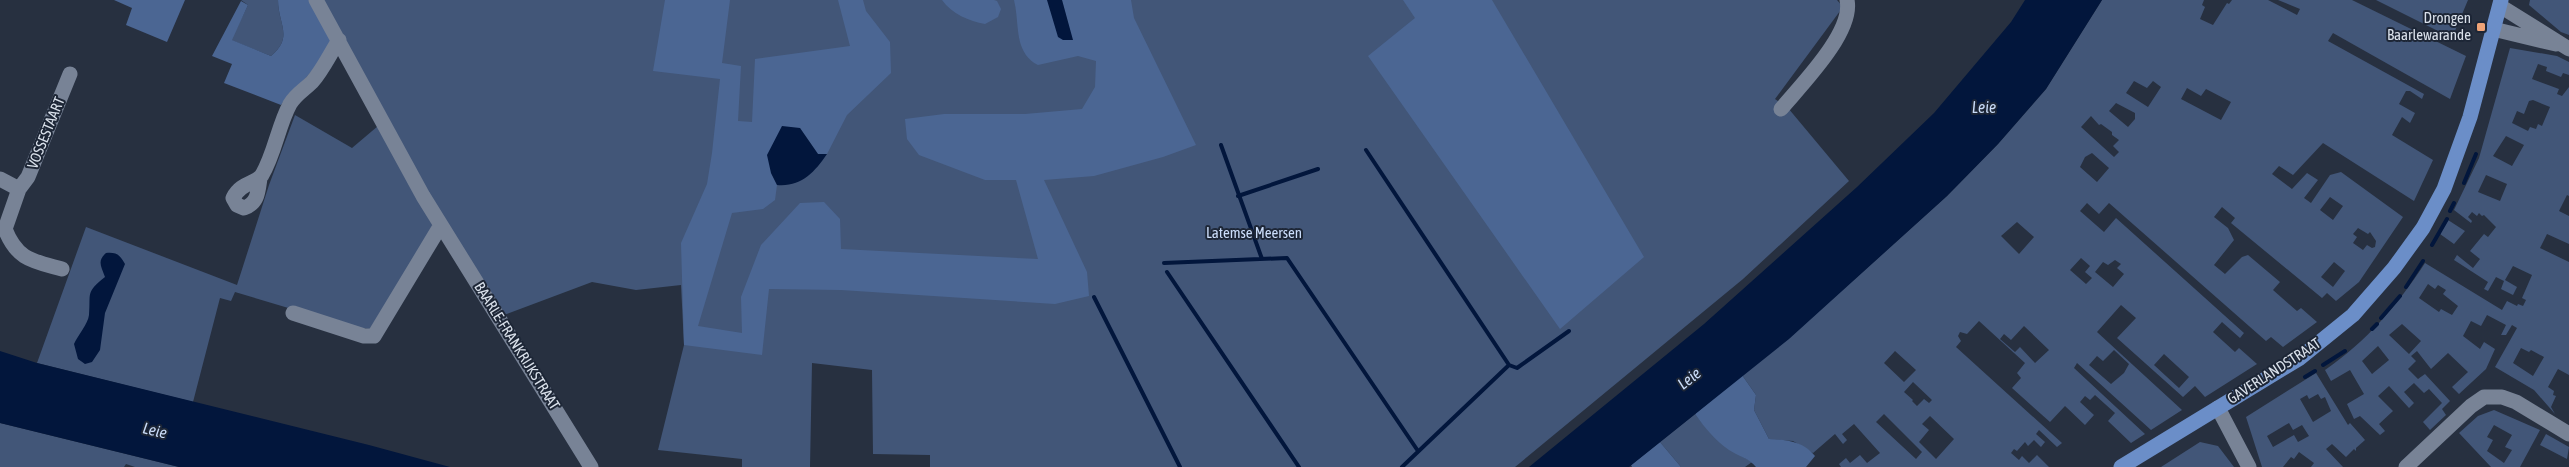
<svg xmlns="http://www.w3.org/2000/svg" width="2569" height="467" font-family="'Asap Condensed',sans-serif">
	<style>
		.green { fill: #425678; fill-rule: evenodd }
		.forest { fill: #4b6693 }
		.water { fill: #02163c }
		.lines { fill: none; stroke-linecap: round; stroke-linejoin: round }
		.stream { stroke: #02163c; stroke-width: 4 }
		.minor { stroke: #788396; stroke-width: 15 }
		.major { stroke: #6b8ec8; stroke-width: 15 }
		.poi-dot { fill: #efa377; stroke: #1d2636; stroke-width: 2 }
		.labels { text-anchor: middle; stroke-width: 4; stroke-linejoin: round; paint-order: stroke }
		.poi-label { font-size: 15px; fill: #dae1eb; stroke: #1d2636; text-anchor: end }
		.street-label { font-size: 15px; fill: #dae1eb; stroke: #1d2636 }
		.park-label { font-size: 15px; fill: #ccdefb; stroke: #1d2636 }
		.water-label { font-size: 16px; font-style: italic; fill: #cadcf8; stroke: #1d2636 }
	</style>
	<rect width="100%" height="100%" fill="#273040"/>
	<path class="green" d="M241,0H278C278,24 294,37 271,56L231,40L248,5Z
		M319,0H1837L1843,7L1775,99L1788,108L1849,181L1743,279L1515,467H930V455L873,454L872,370L812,363L810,467H742V459L658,450L684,345L681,285L636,290L592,282L504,315L443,223Z
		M2102,0H2204L2202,5L2205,7L2200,19L2213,25L2227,3L2229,4L2232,0H2268L2297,15L2300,9L2278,0H2352L2466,56L2450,99L2333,33L2328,41L2424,94L2422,99L2410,91H2406L2399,104L2415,113L2410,123L2402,117L2392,135L2433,160L2414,201L2323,143L2293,175L2279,166L2272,174L2292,189L2307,173L2318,180L2304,198L2311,203L2330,175L2341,172L2403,217L2359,282L2336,301L2327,293L2322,298L2231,223L2235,218L2222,207L2214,217L2228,228L2234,240L2214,265L2225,274L2242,257L2248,255L2280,282L2273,290L2297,311L2301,308L2317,322L2283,347L2271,337L2266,341L2109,203L2099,214L2087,203L2080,211L2104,232L2116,218L2244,333L2240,338L2222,322L2213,332L2235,352L2239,348L2257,364L2205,397L2195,386L2183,397L2117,338L2136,318L2121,305L2097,332L2182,410L2151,430L2077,363L2074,368L2145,434L2131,443L2108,421L2115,413L2095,395L2090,400L2085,396L2080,402L2094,415L2085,425L2065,406L2050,422L2012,388L2021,378L2017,373L2025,363L1979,321L1967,334L1960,332L1958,336L1961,341L1956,347L2062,443L2057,447L2039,430L2036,434L2045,442L2041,447L2034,440L2028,446L2025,442L2017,451L2014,449L2011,453L2019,460L2022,456L2029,463L2037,455L2049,467H1841L1839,464L1846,458L1850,463L1860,455L1867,463L1880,453L1854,424L1842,434L1847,440L1843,444L1835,434L1813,453L1793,441L1769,439L1754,410L1756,395L1742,375L1789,338L1947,196L1998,144L2046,89ZM2134,81L2147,88L2153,81L2161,87L2148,107L2126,93ZM2187,88L2201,96L2206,89L2231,102L2221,120L2181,99ZM2116,103L2135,113V119L2128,127L2109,111ZM2091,116L2099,125L2101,124L2112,132V135L2119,140L2113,146L2119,152L2114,157L2081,127ZM2092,153L2109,168L2097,182L2080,167L2085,157ZM2330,197L2343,206L2333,220L2320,210ZM2017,222L2034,237L2019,254L2001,236ZM2358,228L2368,234L2370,232L2376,241L2375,247L2372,248L2367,245L2363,250L2353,243L2357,237L2353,234ZM2081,258L2090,266L2085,272L2092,278L2086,284L2070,270ZM2115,260L2121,264L2117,268L2124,274L2113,287L2095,272L2103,262L2108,265ZM2334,262L2345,271L2333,287L2321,277ZM2024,326L2049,350L2035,363L2020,347L2015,352L2000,339L2004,334L2011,340ZM2114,350L2129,364L2124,373L2111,384L2089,365L2097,356L2103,361ZM1895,351L1916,370L1904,382L1884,363ZM2164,354L2189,377L2179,388L2154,365ZM1913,382L1932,400L1929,403L1924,399L1917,406L1912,401L1913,400L1904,392ZM1884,414L1922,452L1916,459L1876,422ZM1930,416L1954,439L1936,459L1919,442L1929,430L1922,424Z
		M2376,0H2468L2452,38Z
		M2530,0H2569V35L2561,32L2529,5Z
		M2510,48L2557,56L2569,62V75L2563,73L2561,77L2546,71L2547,67L2538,64L2532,79L2559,89L2557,94L2562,96L2569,87V196L2567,195L2559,211L2569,216V244L2547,234L2540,248L2569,262V375L2558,369L2548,387L2554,391L2553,395L2556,396L2551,407L2555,414L2534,390L2495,367L2517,328L2512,325L2506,335H2501L2506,325L2487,315L2481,326L2471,321L2463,336L2480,349L2484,342L2495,349L2486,369L2459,394L2452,387L2468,372L2448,353L2431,369L2417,351L2411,356L2416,361L2408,369L2418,379L2425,374L2450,401L2442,409L2446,415L2430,430L2423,422L2442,403L2429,389L2424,393L2414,383L2404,392L2414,403L2409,408L2389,386L2378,396L2393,411L2379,424L2385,431L2380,435L2360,416L2354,419L2347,404L2364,394L2350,370L2331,381L2325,370C2367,341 2397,306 2425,263L2502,310L2507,301L2517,306L2518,304L2523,306L2526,300L2522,298L2532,275L2513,266L2505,280L2517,287L2513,295L2501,289L2504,281L2496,277L2488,291L2484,289L2488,282L2454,260L2457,255L2473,268L2480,259L2470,251L2484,234L2488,237L2496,227L2484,215L2482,216L2479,213L2477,216L2472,212L2468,217L2472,221L2471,223L2454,210L2479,158ZM2533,100L2550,107L2542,126L2538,124L2536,129L2530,127L2528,131L2512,123L2517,111L2524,114L2529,101ZM2506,136L2524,145L2512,166L2493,156ZM2486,175L2507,184L2500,201L2478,192ZM2428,284L2435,289L2438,285L2446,290L2443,294L2458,306L2452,315L2441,309L2439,312L2419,298ZM2402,324L2421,341L2409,354L2389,335ZM2378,346L2389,360L2372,374L2362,361ZM2521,348L2529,352L2531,350L2544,357L2533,376L2513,363Z
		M295,115L352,148L378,126L431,219L433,228L370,329L352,327L235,292L231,301L220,298L193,402L37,363L86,227L237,285L269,185Z
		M2448,220L2465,231L2454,244L2440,234Z
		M2316,373L2348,425L2350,423L2365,440L2356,448V451L2354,449L2346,457L2332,444L2326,449L2343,467H2311L2314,463L2299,452L2294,459L2291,457L2283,467H2262L2246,417ZM2318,394L2321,399L2325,397L2331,411L2313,422L2300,399L2307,395L2309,399ZM2289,423L2293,430L2302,425L2309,436L2298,442L2294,435L2273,447L2267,436Z
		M2494,410L2540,430L2520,467H2491L2459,433L2478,416ZM2494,425L2512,435L2505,447L2512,450L2504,463L2487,451L2493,440L2487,437Z
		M1695,414C1711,436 1728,449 1752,462L1745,467H1681L1660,442Z
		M0,423L179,467H135L126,464L124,467H0Z
		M2546,434L2569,447L2567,459L2540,445Z
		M2200,442L2218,446L2234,467H2161Z"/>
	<path class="forest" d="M114,0H185L167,42L126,25L132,8Z
		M278,0H311C316,11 328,26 330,38C334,55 291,91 281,105L224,83L232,64L212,56L241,1L248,5L232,40L271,56C294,37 278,24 278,0Z
		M665,0H730L722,63L741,66L738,121L752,122L755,59L850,46L838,0H863L866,11L890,42L891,73L847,115L827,154H818L800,128L771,173L777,185L775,200L763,209L732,213L698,326L742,333L741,297L761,245L800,203L824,202L840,219L841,249L1038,259L1016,180H985L919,155L907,139L905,119L944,114H1025L1082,109L1095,87L1096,61L1078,56L1038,65C1013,52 1020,23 1014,0H1047L1072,39L1062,0H1131L1134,18L1196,145L1163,157L1094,176L1044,180L1087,272L1089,296L1055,304L841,290L769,289L762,355L684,345L681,243L707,184L712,153L720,79L653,71Z
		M942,0H994L997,1L1001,9L998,17L985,24C969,21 952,14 942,0Z
		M1403,0H1492L1644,257L1560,329L1368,56L1415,18Z
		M1742,375L1756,395L1754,410L1769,439C1786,440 1803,441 1815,456L1806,467H1756C1749,458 1738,456 1729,450C1715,440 1705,428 1695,414Z
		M1660,442L1681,467H1632L1631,465Z"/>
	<path class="water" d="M1047,0H1062L1073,40H1063L1058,37Z
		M2025,0H2102L2046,89L1998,144L1947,196L1789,339L1629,467H1529L1704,324L1857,187L1934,113L2011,22Z
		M782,126L800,128L818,154H827C814,173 801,187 777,185L771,173L767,155Z
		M106,253C117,252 120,255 125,264L105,313L100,350L92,362L85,364L78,359L74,344C78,335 88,324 89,315C91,293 85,293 105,277C101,266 97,261 106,253Z
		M0,351L37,363L369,445L450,467H179L0,423Z"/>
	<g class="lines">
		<path class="stream" d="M1221,145L1262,259
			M1366,150L1509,365
			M2464,183L2476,154
			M1238,196L1318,169
			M2450,211L2454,203
			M2432,245L2447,219
			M1164,263L1287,258L1418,451
			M1167,272L1299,467
			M2406,287L2423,261
			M1094,297L1180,467
			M2381,318L2400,296
			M2372,329L2377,324
			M2323,365L2345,351
			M2305,377L2315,371
			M1402,467L1509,365L1517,368L1569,331"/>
		<path class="minor" d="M316,0L423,196L591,467
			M2500,6L2569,49
			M2493,29L2556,44
			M1781,109C1801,85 1854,32 1847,0
			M260,178C258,192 258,203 244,208L237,205L233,198C241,182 256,184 262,175C275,153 278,126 290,104C296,94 304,90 312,82C322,71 330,54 339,40
			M0,179L19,189L5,229C17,260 33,261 62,269
			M19,189L28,177L70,74
			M293,313L364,336H374L441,225
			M2218,408L2249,467
			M2406,467L2471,406L2484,397H2502L2516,402L2569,434"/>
		<path class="major" d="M2121,467L2300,358L2353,315L2394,268L2423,228L2444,189L2470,117L2501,0"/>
	</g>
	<rect class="poi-dot" x="2476" y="22" width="10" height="10" rx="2.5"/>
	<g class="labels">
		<g class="poi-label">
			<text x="2471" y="23">Drongen<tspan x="2471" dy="17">Baarlewarande</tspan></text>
		</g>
		<g class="street-label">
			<text transform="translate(46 133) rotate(-68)" y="5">VOSSESTAART</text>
			<text transform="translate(517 346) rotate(58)" y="5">BAARLE-FRANKRIJKSTRAAT</text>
			<text transform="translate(2274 371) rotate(-33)" y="5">GAVERLANDSTRAAT</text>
		</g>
		<g class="park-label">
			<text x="1254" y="238">Latemse Meersen</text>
		</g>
		<g class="water-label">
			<text x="1984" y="113">Leie</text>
			<text transform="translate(1689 378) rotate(-38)" y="6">Leie</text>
			<text transform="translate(155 430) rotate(13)" y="6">Leie</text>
		</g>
	</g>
</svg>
